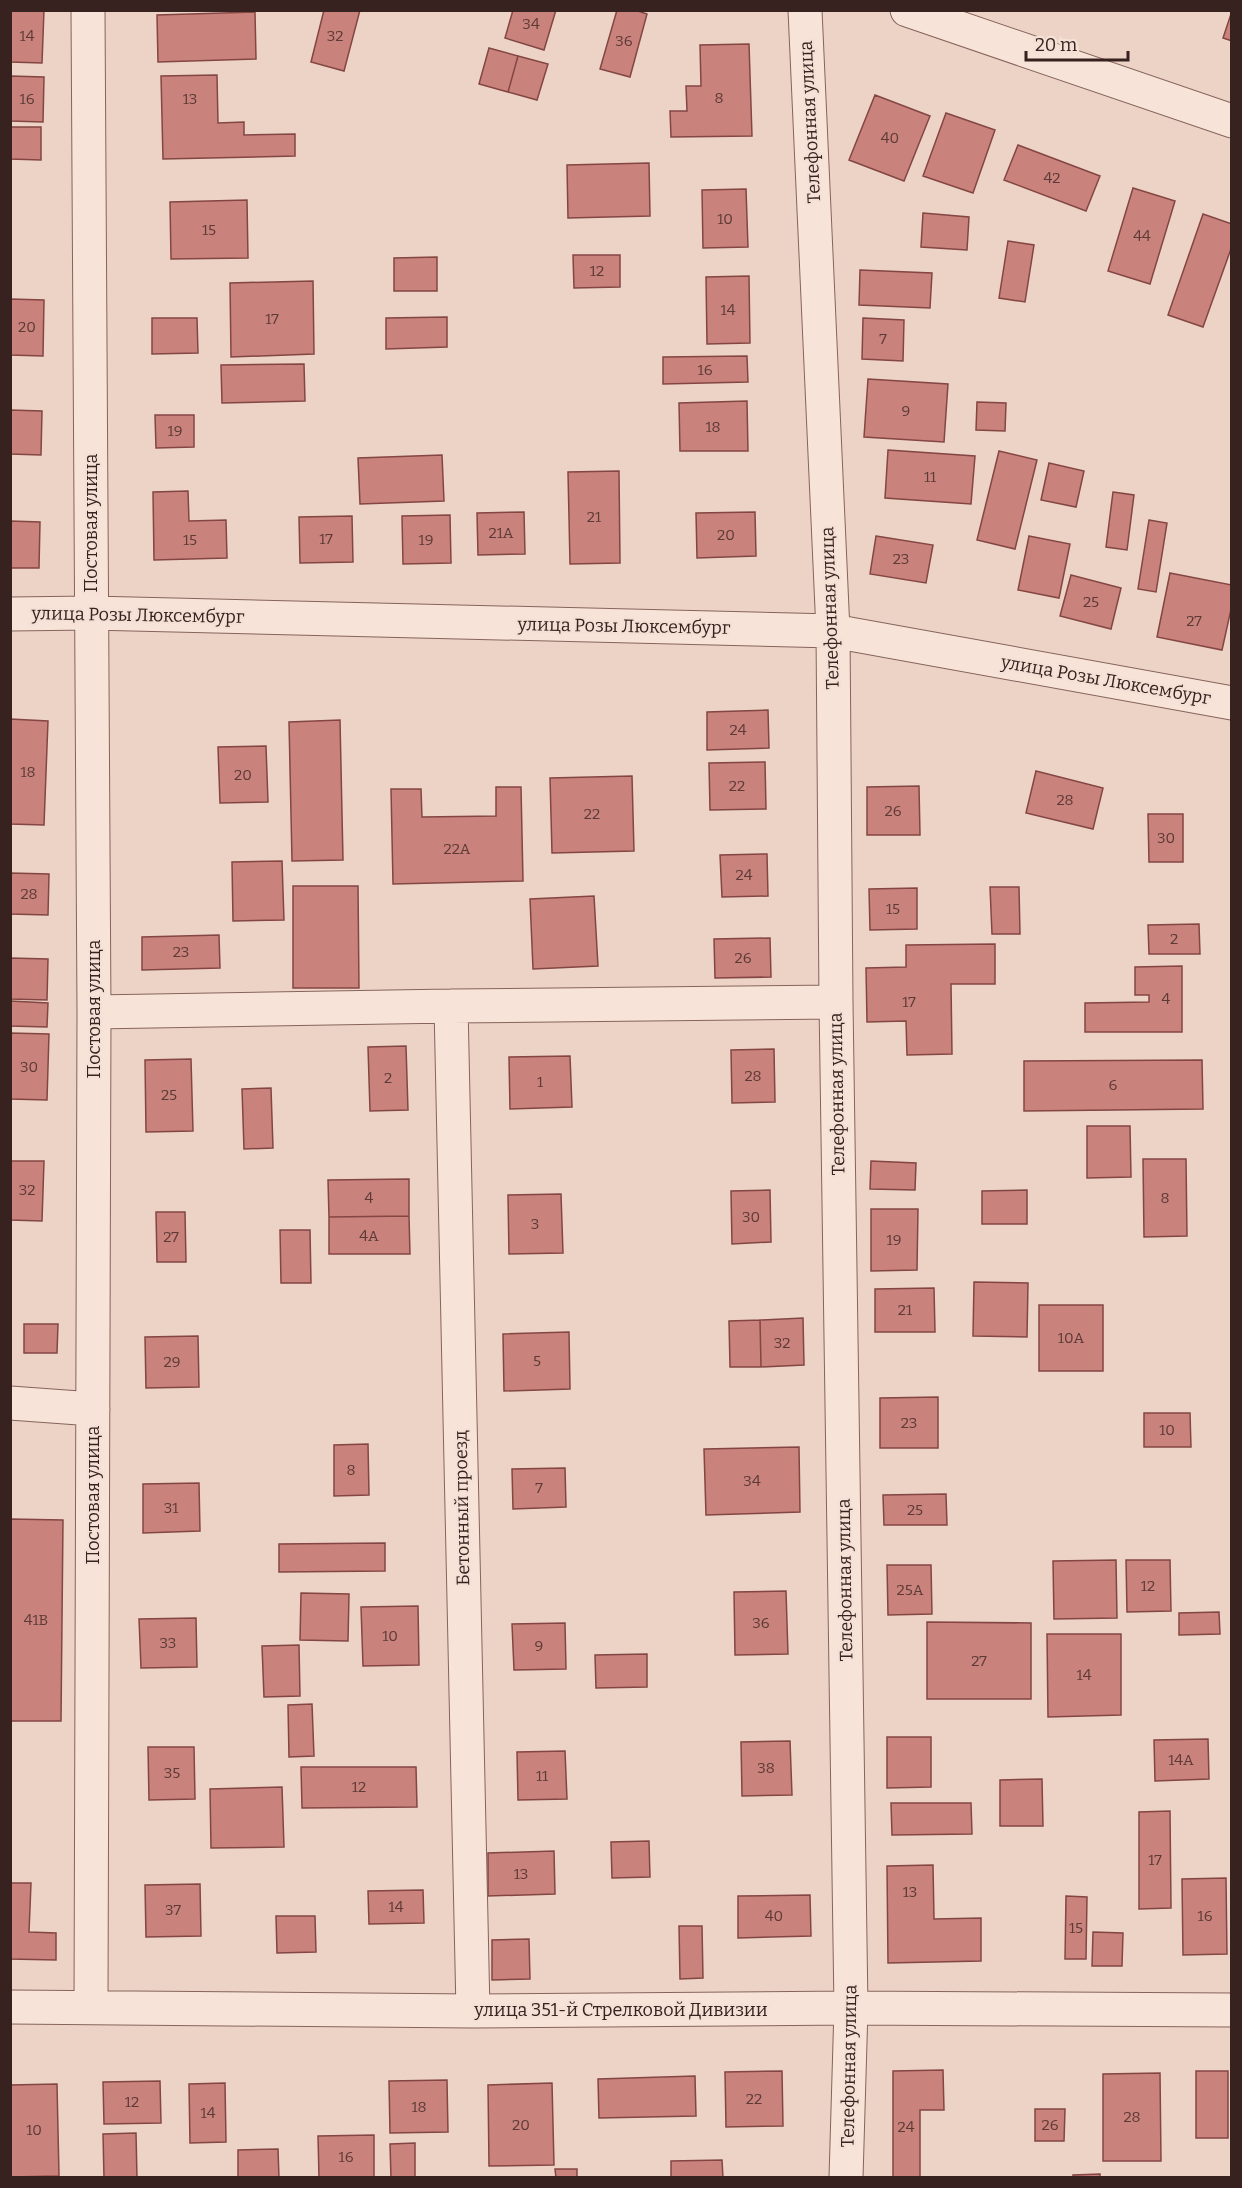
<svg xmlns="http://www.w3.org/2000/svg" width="1242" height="2188" font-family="Bitter,serif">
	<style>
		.building { fill: #c9827c; stroke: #844643; stroke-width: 1.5 }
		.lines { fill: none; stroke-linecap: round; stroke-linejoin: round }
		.minor-casing { stroke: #86645c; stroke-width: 35 }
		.minor { stroke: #f7e3d8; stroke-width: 33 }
		.labels { text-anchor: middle; stroke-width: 4.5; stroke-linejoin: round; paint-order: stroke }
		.number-label { font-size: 15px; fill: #5c3a36 }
		.street-label { font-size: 18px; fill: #37221f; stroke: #f4e0d4 }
	</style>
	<rect width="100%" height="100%" fill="#ecd3c5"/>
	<path class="building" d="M10,10H44L42,63L10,62Z
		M324,10H360L344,71L311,62Z
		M513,10H556L544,50L505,38Z
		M617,10H635L647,14L630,77L600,69Z
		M1232,11V41L1223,38Z
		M255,12L256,59L158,62L157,15Z
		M749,44L752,136L671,137L670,111H687L686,86H701L700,45Z
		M489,48L518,56L508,92L479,84Z
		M518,56L548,64L537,100L508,92Z
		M217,75L218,123L244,122V135L295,134V156L163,159L161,76Z
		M10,76L44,77L43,122L10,121Z
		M875,95L930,116L904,181L849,160Z
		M946,113L995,130L973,193L923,176Z
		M10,127H41V160L10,159Z
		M1018,145L1100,176L1086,211L1004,180Z
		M649,163L650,216L568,218L567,165Z
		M1133,188L1175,201L1150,284L1108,271Z
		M746,189L748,247L703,248L702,190Z
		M247,200L248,258L171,259L170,202Z
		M923,213L969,217L967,250L921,247Z
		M1203,214L1232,224V246L1203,327L1168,315Z
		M1008,241L1034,245L1025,302L999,298Z
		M573,255H620V287L574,288Z
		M437,257V291H394V258Z
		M860,270L932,273L930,308L859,305Z
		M749,276L750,343L707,344L706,277Z
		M313,281L314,354L231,357L230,283Z
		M10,299L44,300L43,356L10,355Z
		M447,317V347L386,349V318Z
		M152,318H197L198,353L152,354Z
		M863,318L904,320L903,361L862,359Z
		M747,356L748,382L663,384V357Z
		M304,364L305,401L222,403L221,365Z
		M868,379L948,384L944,442L864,437Z
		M747,401L748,451H680L679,403Z
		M977,402L1006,403L1005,431L976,430Z
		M10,410L42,411L41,455L10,454Z
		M155,415H194V447L156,448Z
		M888,450L975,456L971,504L885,498Z
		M999,451L1037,460L1015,549L977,540Z
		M442,455L444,501L360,504L358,458Z
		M1049,463L1084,471L1076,507L1041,500Z
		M619,471L620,563L570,564L568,472Z
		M188,491L189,521L226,520L227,558L154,560L153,492Z
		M1113,492L1134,495L1127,550L1106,547Z
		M524,512L525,554L478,555L477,513Z
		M755,512L756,556L697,558L696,513Z
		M450,515L451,563L403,564L402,516Z
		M352,516L353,562L300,563L299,517Z
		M1149,520L1167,523L1156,592L1138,589Z
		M10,521L40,522L39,568H10Z
		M876,536L933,545L926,583L870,574Z
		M1029,536L1070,544L1059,598L1018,590Z
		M1170,573L1232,585V605L1222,650L1157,637Z
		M1071,575L1121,588L1111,629L1060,616Z
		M768,710L769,748L707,750V712Z
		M10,719L48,721L44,825L10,824Z
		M340,720L343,860L292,861L289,722Z
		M266,746L268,802L220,803L218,747Z
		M765,762L766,809L710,810L709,763Z
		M1036,771L1103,788L1093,829L1026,813Z
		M632,776L634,851L552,853L550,778Z
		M919,786L920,835H867V787Z
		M496,787H521L523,881L393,884L391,789H421L422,817L496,816Z
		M1148,814H1183V862H1149Z
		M767,854L768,896L722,897L720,855Z
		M282,861L284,920L233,921L232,862Z
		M10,873L49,874L48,915L10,914Z
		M293,886H358L359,988H293Z
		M990,887H1019L1020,934H992Z
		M917,888V929L870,930L869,889Z
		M594,896L598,966L533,969L530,899Z
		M1199,924L1200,954H1149L1148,925Z
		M219,935L220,968L142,970V937Z
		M770,938L771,977L715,978L714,939Z
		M995,944V984H951L952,1054L907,1055L906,1021L867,1022L866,968L906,967V945Z
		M10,958L48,959L47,1000L10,999Z
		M1182,966V1032H1085V1003L1149,1002V995H1135V967Z
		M10,1001L48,1003L47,1027L10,1026Z
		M10,1033L49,1034L47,1100L10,1099Z
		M406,1046L408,1110L370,1111L368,1047Z
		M774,1049L775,1102L732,1103L731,1050Z
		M570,1056L572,1107L510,1109L509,1057Z
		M191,1059L193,1131L146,1132L145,1060Z
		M1202,1060L1203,1109L1024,1111V1061Z
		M271,1088L273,1148L244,1149L242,1089Z
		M1087,1126H1130L1131,1177L1087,1178Z
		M1143,1159H1186L1187,1236L1144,1237Z
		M10,1161H44L42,1221L10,1220Z
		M871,1161L916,1163L915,1190L870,1189Z
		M409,1179V1216L329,1217L328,1180Z
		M770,1190L771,1242L732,1244L731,1191Z
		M1027,1190V1224H982V1191Z
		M561,1194L563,1253L509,1254L508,1195Z
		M871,1209H918L917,1270L871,1271Z
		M156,1212H185L186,1262H157Z
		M409,1216L410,1254H329V1217Z
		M280,1230H310L311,1283H281Z
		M974,1282L1028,1283L1027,1337L973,1336Z
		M934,1288L935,1332H875V1289Z
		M1039,1305H1103V1371H1039Z
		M803,1318L804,1365L761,1367L760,1320Z
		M760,1320L761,1367H730L729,1321Z
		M24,1324H58L57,1353H24Z
		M569,1332L570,1389L504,1391L503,1334Z
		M198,1336L199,1387L146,1388L145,1337Z
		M938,1397V1448H880V1398Z
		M1144,1413H1190L1191,1447H1144Z
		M368,1444L369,1495L334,1496V1445Z
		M799,1447L800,1512L706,1515L704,1449Z
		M565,1468L566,1507L513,1509L512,1469Z
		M199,1483L200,1531L143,1533V1484Z
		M946,1494L947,1525H884L883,1495Z
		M10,1519L63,1520L61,1721H10Z
		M385,1543V1571L279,1572V1544Z
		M1116,1560L1117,1618L1054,1619L1053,1561Z
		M1126,1560H1170L1171,1611L1127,1612Z
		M887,1565H931L932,1614L888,1615Z
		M786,1591L788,1654L735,1655L734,1592Z
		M301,1593L349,1594L348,1641L300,1640Z
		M418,1606L419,1665L363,1666L361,1607Z
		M1219,1612L1220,1634L1179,1635V1613Z
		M196,1618L197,1667L141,1668L139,1619Z
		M927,1622L1031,1623V1699H927Z
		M565,1623L566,1669L514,1670L512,1624Z
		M1047,1634H1121V1715L1048,1717Z
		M299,1645L300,1696L264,1697L262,1646Z
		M647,1654V1687L596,1688L595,1655Z
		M312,1704L314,1756L289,1757L288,1705Z
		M887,1737H931V1787L887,1788Z
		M1208,1739L1209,1779L1155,1781L1154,1740Z
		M790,1741L792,1795L742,1796L741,1742Z
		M148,1747H194L195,1799L149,1800Z
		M565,1751L567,1799L518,1800L517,1752Z
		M301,1767H416L417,1807L302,1808Z
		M1042,1779L1043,1826H1000V1780Z
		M282,1787L284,1847L211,1848L210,1789Z
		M891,1803H971L972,1834L892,1835Z
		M1170,1811L1171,1908L1139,1909V1812Z
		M649,1841L650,1877L612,1878L611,1842Z
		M554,1851L555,1894L488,1896V1853Z
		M933,1865L934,1919L981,1918V1961L888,1963L887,1866Z
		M1226,1878L1227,1954L1183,1955L1182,1879Z
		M10,1883H31L29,1932L56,1933V1960L10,1959Z
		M200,1884L201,1936L146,1937L145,1885Z
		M423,1890L424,1923L369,1924L368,1891Z
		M810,1895L811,1936L738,1938V1896Z
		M1066,1896L1087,1897L1086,1959H1065Z
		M276,1916H315L316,1952L277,1953Z
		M679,1926H702L703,1978L680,1979Z
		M1093,1932L1123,1933L1122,1966H1092Z
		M529,1939L530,1979L492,1980V1940Z
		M943,2070L944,2110H920V2178H893V2071Z
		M782,2071L783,2126L726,2127L725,2072Z
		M1196,2071H1228V2138H1196Z
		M1160,2073L1161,2161H1103V2074Z
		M695,2076L696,2116L599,2118L598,2079Z
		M447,2080L448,2132L390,2133L389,2081Z
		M160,2081L161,2123L104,2124L103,2082Z
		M225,2083L226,2142L190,2143L189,2084Z
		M552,2083L554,2165L489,2166L488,2085Z
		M57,2084L59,2176L10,2177V2085Z
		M1035,2109H1065L1064,2141H1035Z
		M136,2133L137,2178H104L103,2134Z
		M374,2135V2178H319L318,2136Z
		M415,2143V2178H391L390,2144Z
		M278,2149L279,2178H238V2150Z
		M722,2160L723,2178H671V2161Z
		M555,2169H577V2178H556Z
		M1100,2174V2178H1073V2175Z"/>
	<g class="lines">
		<g class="minor-casing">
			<path id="minor" d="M88,10L94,1012L91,2007
				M805,10L833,631L836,1002L851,2008L846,2178
				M907,10L1232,121
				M10,614L91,613L833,631L1232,703
				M451,1006L473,2011
				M94,1012L451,1006L836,1002
				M10,1403L93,1409
				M10,2007L473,2011L851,2008L1232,2010"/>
		</g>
		<use href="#minor" class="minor"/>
	</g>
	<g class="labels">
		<g class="number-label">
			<text x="531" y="29">34</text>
			<text x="27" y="41">14</text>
			<text x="335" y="41">32</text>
			<text x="624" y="46">36</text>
			<text x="719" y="103">8</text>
			<text x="27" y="104">16</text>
			<text x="190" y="104">13</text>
			<text x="890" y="143">40</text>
			<text x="1052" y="183">42</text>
			<text x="725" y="224">10</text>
			<text x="209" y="235">15</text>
			<text x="1142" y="241">44</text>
			<text x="597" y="276">12</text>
			<text x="728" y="315">14</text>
			<text x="272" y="324">17</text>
			<text x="27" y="332">20</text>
			<text x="883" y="344">7</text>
			<text x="705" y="375">16</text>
			<text x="906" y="416">9</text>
			<text x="713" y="432">18</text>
			<text x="175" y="436">19</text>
			<text x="930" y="482">11</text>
			<text x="594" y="522">21</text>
			<text x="501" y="538">21А</text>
			<text x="726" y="540">20</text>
			<text x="326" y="544">17</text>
			<text x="190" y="545">15</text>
			<text x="426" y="545">19</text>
			<text x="901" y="564">23</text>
			<text x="1091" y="607">25</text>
			<text x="1194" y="626">27</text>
			<text x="738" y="735">24</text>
			<text x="28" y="777">18</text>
			<text x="243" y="780">20</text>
			<text x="737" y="791">22</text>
			<text x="1065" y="805">28</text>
			<text x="893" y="816">26</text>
			<text x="592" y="819">22</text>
			<text x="1166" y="843">30</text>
			<text x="457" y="854">22А</text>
			<text x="744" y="880">24</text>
			<text x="29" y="899">28</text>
			<text x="893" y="914">15</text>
			<text x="1174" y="944">2</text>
			<text x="181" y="957">23</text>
			<text x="743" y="963">26</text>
			<text x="1166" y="1004">4</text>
			<text x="909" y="1007">17</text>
			<text x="29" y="1072">30</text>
			<text x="753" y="1081">28</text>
			<text x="388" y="1083">2</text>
			<text x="540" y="1087">1</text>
			<text x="1113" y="1090">6</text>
			<text x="169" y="1100">25</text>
			<text x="27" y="1195">32</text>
			<text x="369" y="1203">4</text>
			<text x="1165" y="1203">8</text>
			<text x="751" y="1222">30</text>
			<text x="535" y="1229">3</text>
			<text x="369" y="1241">4А</text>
			<text x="171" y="1242">27</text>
			<text x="894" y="1245">19</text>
			<text x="905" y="1315">21</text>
			<text x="1071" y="1343">10А</text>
			<text x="782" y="1348">32</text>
			<text x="537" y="1366">5</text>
			<text x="172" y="1367">29</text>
			<text x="909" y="1428">23</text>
			<text x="1167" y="1435">10</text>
			<text x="351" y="1475">8</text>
			<text x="752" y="1486">34</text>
			<text x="539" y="1493">7</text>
			<text x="171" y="1513">31</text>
			<text x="915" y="1515">25</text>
			<text x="1148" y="1591">12</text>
			<text x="910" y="1595">25А</text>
			<text x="36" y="1625">41В</text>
			<text x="761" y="1628">36</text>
			<text x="390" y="1641">10</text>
			<text x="168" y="1648">33</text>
			<text x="539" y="1651">9</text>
			<text x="979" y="1666">27</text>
			<text x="1084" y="1680">14</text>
			<text x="1181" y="1765">14А</text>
			<text x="766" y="1773">38</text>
			<text x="172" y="1778">35</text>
			<text x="542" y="1781">11</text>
			<text x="359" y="1792">12</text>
			<text x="1155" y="1865">17</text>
			<text x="521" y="1879">13</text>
			<text x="910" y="1897">13</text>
			<text x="396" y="1912">14</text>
			<text x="173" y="1915">37</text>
			<text x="774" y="1921">40</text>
			<text x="1205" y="1921">16</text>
			<text x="1076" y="1933">15</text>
			<text x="754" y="2104">22</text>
			<text x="132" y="2107">12</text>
			<text x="419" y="2112">18</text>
			<text x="208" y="2118">14</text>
			<text x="1132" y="2122">28</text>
			<text x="521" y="2130">20</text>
			<text x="1050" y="2130">26</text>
			<text x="906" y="2132">24</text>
			<text x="34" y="2135">10</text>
			<text x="346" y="2162">16</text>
		</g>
		<g class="street-label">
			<text transform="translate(810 122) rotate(-93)" y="6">Телефонная улица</text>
			<text transform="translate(91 523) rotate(-90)" y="6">Постовая улица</text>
			<text transform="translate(830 608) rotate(-92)" y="6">Телефонная улица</text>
			<text transform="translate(138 615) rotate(1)" y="6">улица Розы Люксембург</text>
			<text transform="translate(624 626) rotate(1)" y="6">улица Розы Люксембург</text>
			<text transform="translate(1106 680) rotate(10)" y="6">улица Розы Люксембург</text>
			<text transform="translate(94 1009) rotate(-90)" y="6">Постовая улица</text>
			<text transform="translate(837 1094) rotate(-91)" y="6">Телефонная улица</text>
			<text transform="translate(93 1495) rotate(-90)" y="6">Постовая улица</text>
			<text transform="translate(462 1508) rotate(-91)" y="6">Бетонный проезд</text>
			<text transform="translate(845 1580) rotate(-91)" y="6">Телефонная улица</text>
			<text x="621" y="2016">улица 351-й Стрелковой Дивизии</text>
			<text transform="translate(849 2066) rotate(-89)" y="6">Телефонная улица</text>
		</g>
	</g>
	<rect width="1242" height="2188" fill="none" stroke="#37221f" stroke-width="24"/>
	<path d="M1026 51v9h102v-9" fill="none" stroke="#37221f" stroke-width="3"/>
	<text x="1035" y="51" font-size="18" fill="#37221f" stroke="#f4e0d4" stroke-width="4.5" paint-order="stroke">20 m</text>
</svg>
